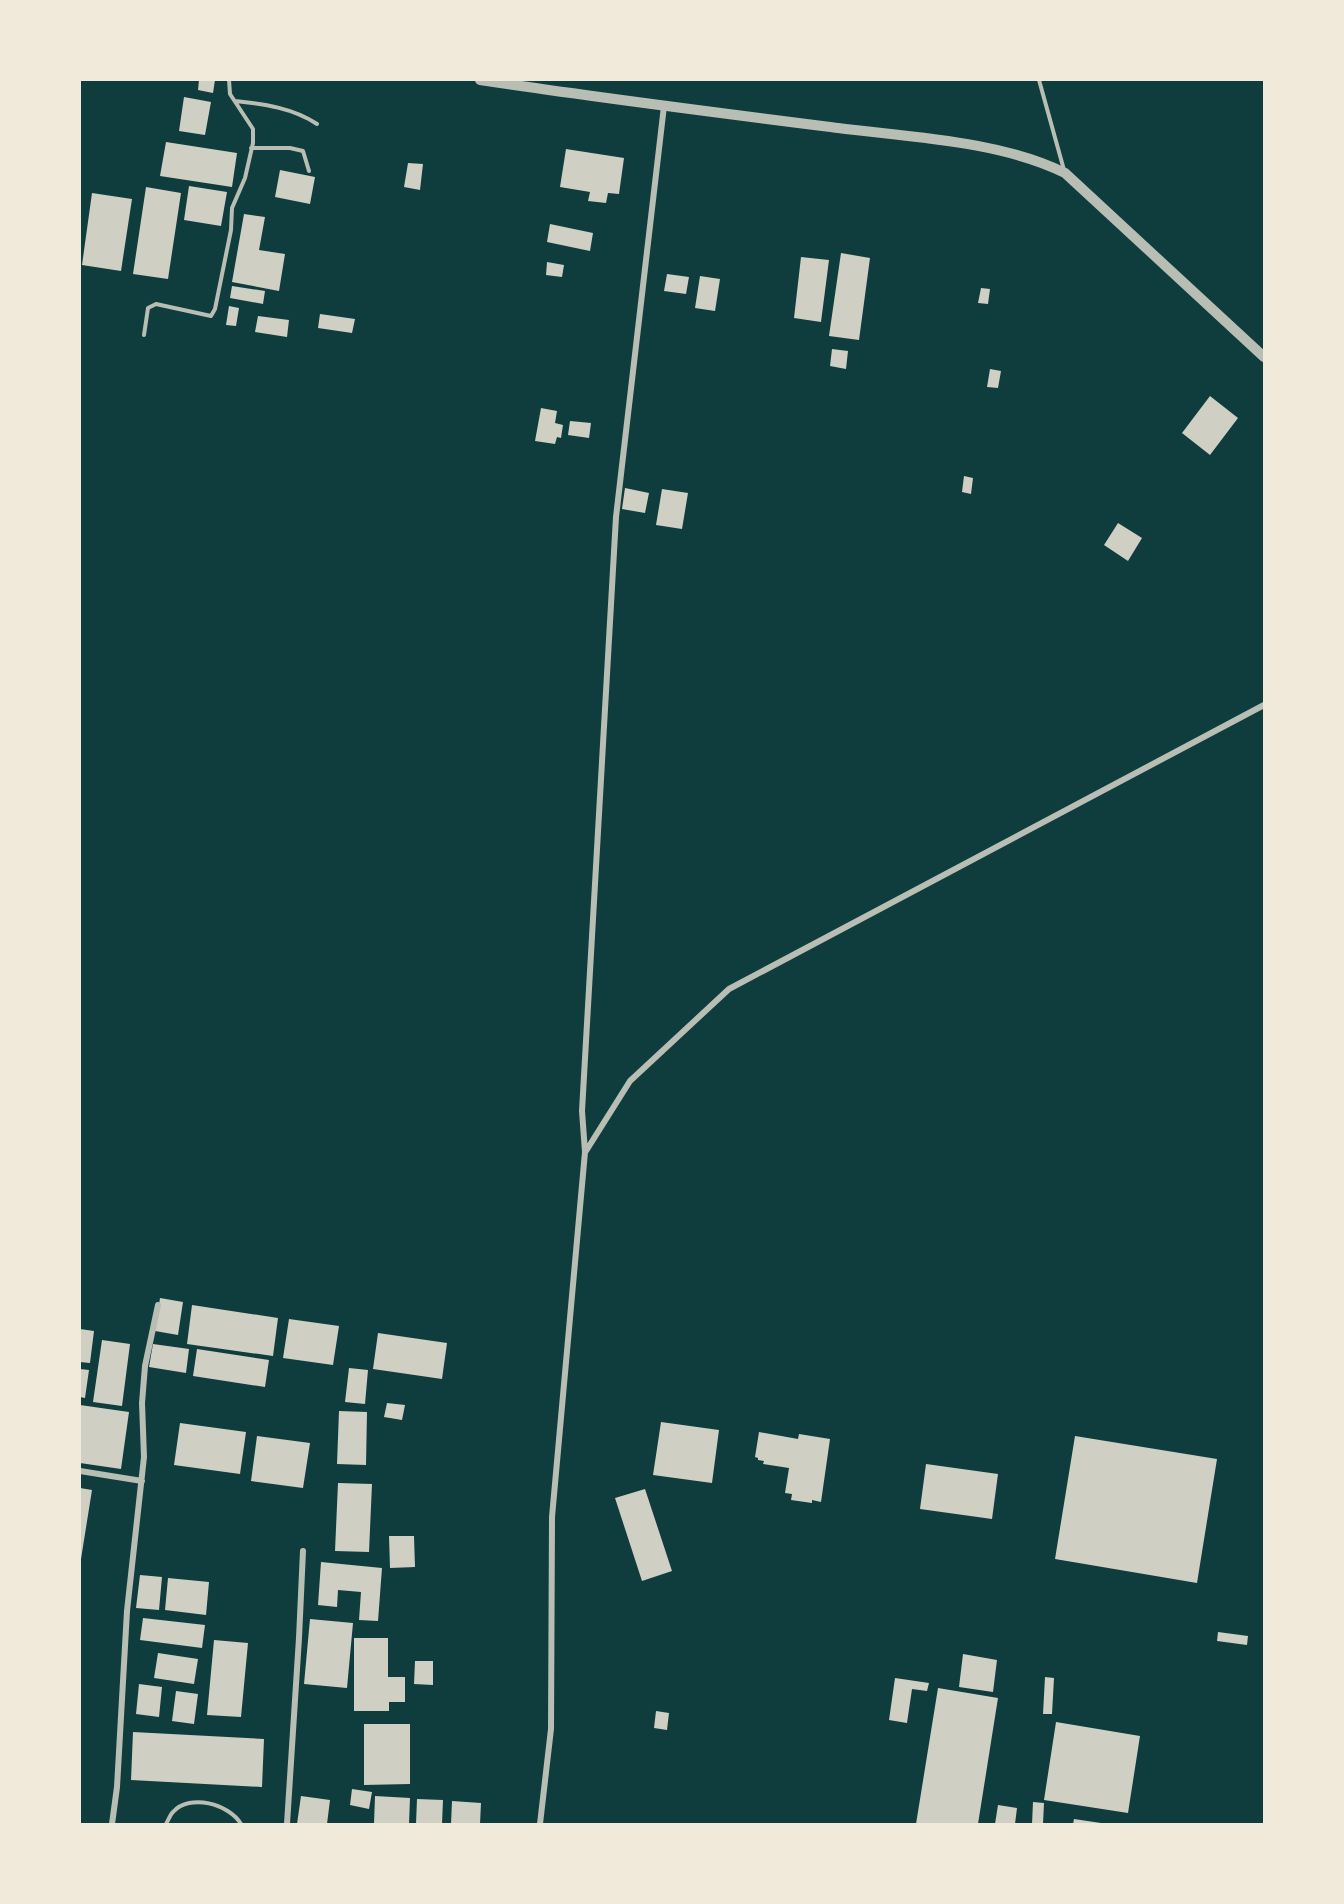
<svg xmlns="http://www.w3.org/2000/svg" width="1344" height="1904" font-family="'Fira Sans Condensed',sans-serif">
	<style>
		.building { fill: #cfcfc3 }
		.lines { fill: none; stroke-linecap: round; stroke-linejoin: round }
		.service { stroke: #b8beb3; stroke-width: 4 }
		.minor { stroke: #b8beb3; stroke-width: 6 }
		.tertiary { stroke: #b8beb3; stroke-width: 10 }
	</style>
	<rect width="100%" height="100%" fill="#0f3d3e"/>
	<path class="building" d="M199,80H215L213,93L198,90Z
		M184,97L211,102L205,135L179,131Z
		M166,142L237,153L232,187L160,176Z
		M566,149L624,158L619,194L608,193L606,203L588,201L590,192L560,187Z
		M408,163L423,164L420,190L404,187Z
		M280,170L315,177L310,204L275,197Z
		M189,186L227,192L221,226L184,220Z
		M146,187L181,193L168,279L133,274Z
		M92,193L132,199L121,271L82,265Z
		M244,214L265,217L259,250L285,254L279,291L232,282Z
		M550,224L593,233L590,251L547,242Z
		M841,253L870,258L859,340L829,336Z
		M801,257L829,260L821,322L794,318Z
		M547,262L564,265L562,277L546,275Z
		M667,274L689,277L686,294L664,291Z
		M700,276L720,279L715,311L695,308Z
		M232,286L265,291L263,304L230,298Z
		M981,288L990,289L988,304L978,303Z
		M229,306L239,308L236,326L226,325Z
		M320,314L355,319L352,333L318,328Z
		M258,316L289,320L287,337L255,332Z
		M832,349L848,351L846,369L830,366Z
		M990,369L1001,371L998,388L987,387Z
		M1210,396L1238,418L1210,455L1182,433Z
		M541,408L557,411L555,423L563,425L561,438L557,437L555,444L535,441Z
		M570,421L591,423L589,438L568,435Z
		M964,476L973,478L971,494L962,492Z
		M625,488L649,493L645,513L622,509Z
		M662,489L688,493L682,529L656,525Z
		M1118,523L1142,538L1128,561L1104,545Z
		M160,1298L183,1302L178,1335L155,1331Z
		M192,1305L278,1318L273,1356L187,1344Z
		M289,1319L339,1326L333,1365L283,1358Z
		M80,1329L94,1331L90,1363L80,1362Z
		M378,1333L447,1343L442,1379L373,1369Z
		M102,1340L130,1344L122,1406L93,1402Z
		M153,1344L189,1349L186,1373L149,1367Z
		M197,1349L269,1360L265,1387L193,1376Z
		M349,1368L368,1370L365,1404L345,1402Z
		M80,1369L89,1370L85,1398L80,1397Z
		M387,1403L405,1405L402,1420L384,1417Z
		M80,1405L129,1412L121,1469L80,1463Z
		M339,1411L367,1412L366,1465L337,1464Z
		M661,1422L719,1430L712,1483L653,1475Z
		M180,1423L246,1432L240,1474L174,1465Z
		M759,1432L798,1439L799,1434L830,1439L821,1502L812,1500V1503L791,1500L792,1494L785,1493L789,1468L763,1464L764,1461L758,1460V1458L755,1457Z
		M257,1436L310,1443L303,1488L251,1481Z
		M1075,1436L1217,1459L1197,1583L1055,1559Z
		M926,1464L998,1474L992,1519L920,1509Z
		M338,1483L372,1484L369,1552L335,1551Z
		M80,1488L92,1490L81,1559H80Z
		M645,1489L672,1571L642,1581L615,1498Z
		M389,1536H414L415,1567L390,1568Z
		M321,1562L382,1568L378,1621L359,1620L361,1592L338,1590L337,1607L318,1605Z
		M140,1575L162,1577L159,1610L136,1608Z
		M168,1578L209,1582L206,1615L165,1610Z
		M143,1618L205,1625L202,1648L140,1640Z
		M310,1619L353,1623L347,1688L304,1684Z
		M1218,1632L1248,1636L1247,1645L1217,1641Z
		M354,1638H388V1677H405V1702H389V1711H354Z
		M214,1640L248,1643L241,1717L207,1715Z
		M158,1653L198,1659L194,1684L154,1678Z
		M963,1654L997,1660L993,1692L959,1687Z
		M415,1661H433V1685L414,1684Z
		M1045,1677L1054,1678L1052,1714H1043Z
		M895,1678L929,1683L927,1691L912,1689L907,1723L889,1720Z
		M139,1684L162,1687L159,1717L136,1714Z
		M938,1688L998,1698L978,1824H916Z
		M176,1691L198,1694L194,1724L172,1721Z
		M656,1711L669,1713L667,1730L654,1728Z
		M1056,1722L1140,1736L1128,1813L1044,1800Z
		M364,1724H410V1784L364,1785Z
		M133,1732L264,1739L262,1787L131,1780Z
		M352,1789L372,1792L369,1809L350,1805Z
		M301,1796L330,1800L327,1824H297Z
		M375,1796L410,1798L409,1824H374Z
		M417,1799L443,1800L442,1824H416Z
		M452,1801L481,1803L480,1824H451Z
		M1033,1802L1044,1803L1043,1824H1032Z
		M998,1805L1017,1808L1015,1824H995Z
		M1074,1819L1101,1823V1824H1073Z"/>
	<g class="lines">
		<path class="service" d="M1039,80L1064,170
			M235,101C264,104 293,108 317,124
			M251,148H290L303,151L309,171
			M144,335L148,308L156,304L211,316L215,309L231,230L232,208L245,178L253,143V129L230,94L229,80
			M166,1824C168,1821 170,1815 173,1812C190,1793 229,1804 241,1824"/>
		<path class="minor" d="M586,1151L630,1081L729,989L1264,705
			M80,1471L142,1481
			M112,1824L117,1787L127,1611L144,1457L142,1403L145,1366L158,1305
			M287,1824L299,1638L303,1551
			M540,1824L551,1729L552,1517L585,1152L582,1111L616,517L664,106"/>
		<path class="tertiary" d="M480,80C599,98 719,113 838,128C910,137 1001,141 1065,173L1264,357"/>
	</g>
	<rect width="1344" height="1904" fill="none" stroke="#f1e9da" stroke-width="162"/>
</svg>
